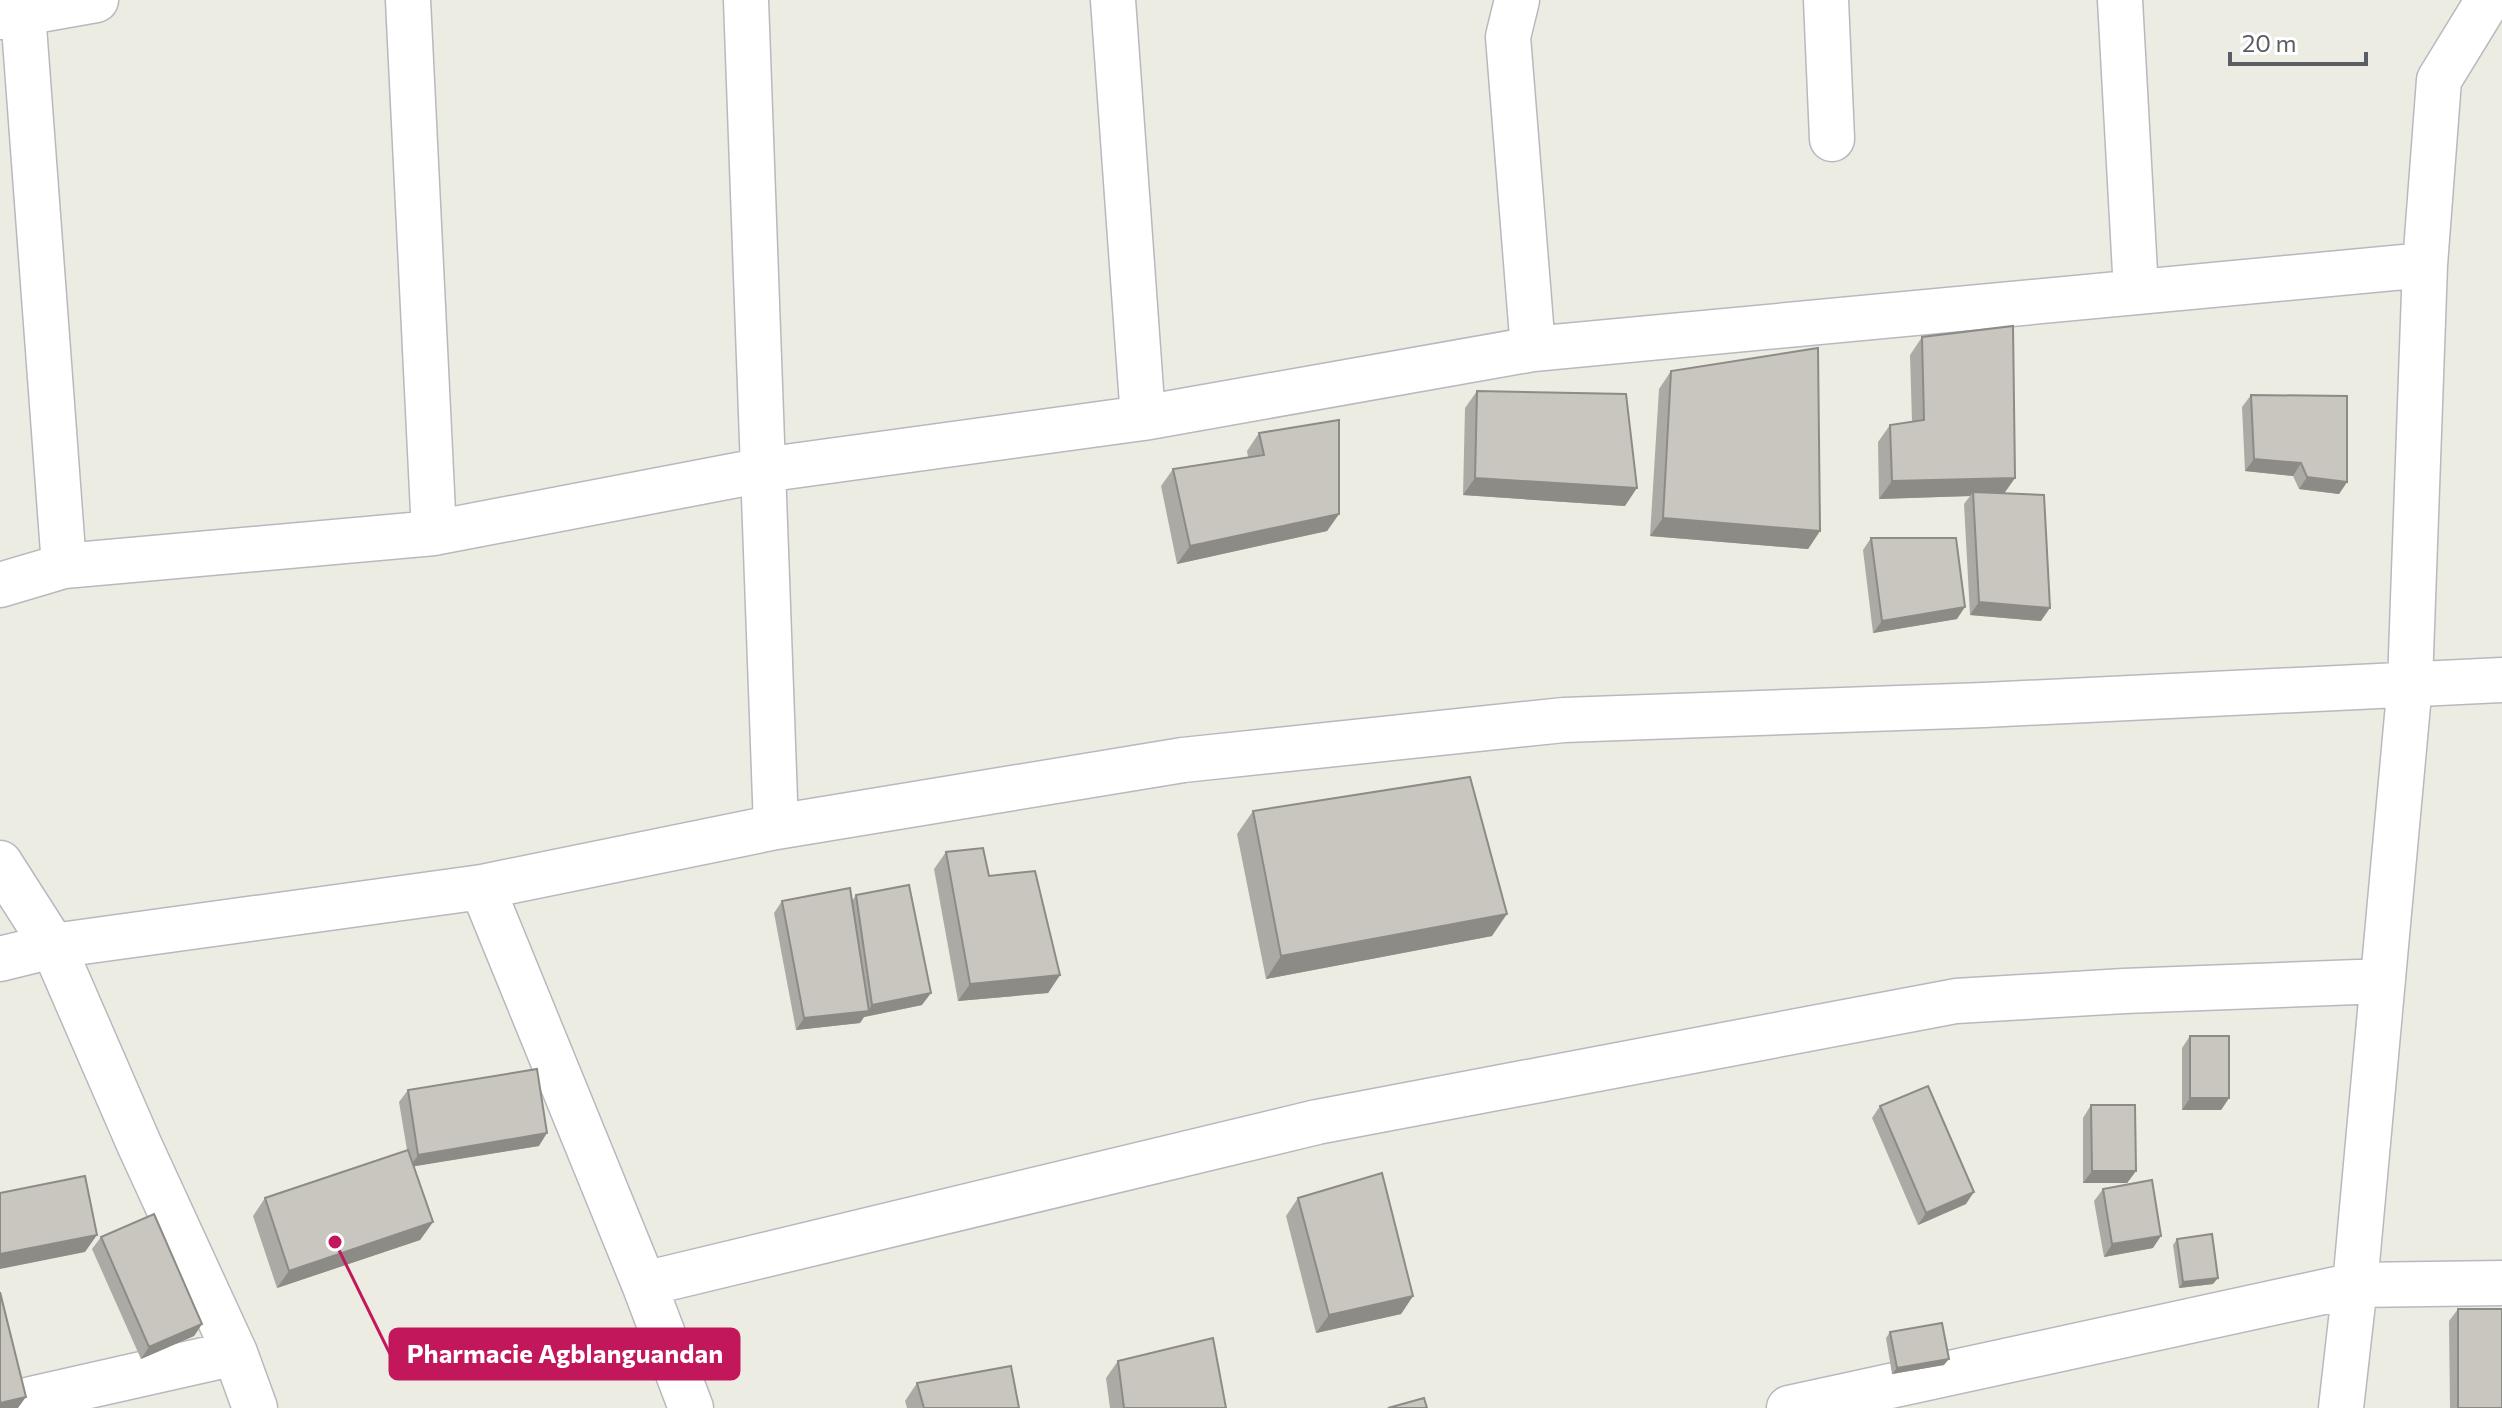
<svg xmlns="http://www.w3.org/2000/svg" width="2502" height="1408" font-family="Commissioner,sans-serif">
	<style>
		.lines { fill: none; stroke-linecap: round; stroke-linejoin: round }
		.minor-casing { stroke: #b7b9be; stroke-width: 47 }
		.minor { stroke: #fff; stroke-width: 44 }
		.wall { fill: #acaaa4 }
		.shaded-wall { fill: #8c8b86 }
		.building { fill: #c8c6bf; stroke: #8c8b86; stroke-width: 2 }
		.leader { fill: none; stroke: #c2185b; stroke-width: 3 }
		.callout-dot { fill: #c2185b; stroke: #fff; stroke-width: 3 }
		.callout { fill: #c2185b; stroke: #c2185b; stroke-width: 3 }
		.callout-label { font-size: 26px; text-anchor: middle; font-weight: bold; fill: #fff }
	</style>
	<rect width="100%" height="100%" fill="#edece2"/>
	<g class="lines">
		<g class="minor-casing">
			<path id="minor" d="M408,0L434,533
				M746,0L776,827
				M1113,0L1143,418
				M1517,0L1508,37L1533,349
				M1826,0L1832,139
				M2120,0L2136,291
				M23,13L64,566
				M0,17L96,0
				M0,585L64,566L434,533L763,470L1143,418L1533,349L2425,265
				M0,863L53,946L139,1144L235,1353L255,1408
				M482,887L644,1284L691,1408
				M0,959L53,946L482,887L776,827L1183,760L1564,720L1984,705L2502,680
				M644,1284L1317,1122L1956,1001L2124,991L2383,981
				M0,1406L235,1353
				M1789,1408L2355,1285L2502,1283
				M2341,1408L2355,1285L2410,683L2425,265L2439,80L2488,0"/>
		</g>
		<use href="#minor" class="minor"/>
	</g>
	<path class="wall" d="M1922,337L2015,478L2004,493L2041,621L1970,615L1964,504L1970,496L1879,499L1878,442L1890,425L1912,422L1910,355Z
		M1671,371L1820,531L1808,549L1650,536L1659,389Z
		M1477,391L1625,506L1463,495L1465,408Z
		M2251,395L2347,482L2339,494L2299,489L2293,476L2245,471L2242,407Z
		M1259,433L1339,514L1327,531L1177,564L1161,486L1173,469L1248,457L1247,451Z
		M1871,538L1957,619L1873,633L1863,550Z
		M1253,811L1492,936L1266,979L1237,834Z
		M946,852L989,876L1060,975L1048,993L958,1001L934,869Z
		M856,895L922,1005L864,1017L860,1023L796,1030L774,913L782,901H852Z
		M2190,1036L2229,1098L2221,1110H2182V1048Z
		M408,1090L539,1146L413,1166L433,1222L420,1240L277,1288L253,1216L265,1198L407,1150L399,1102Z
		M2091,1105L2136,1171L2127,1183H2083V1118Z
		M1880,1106L1966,1204L1918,1225L1872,1118Z
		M2103,1189L2153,1248L2104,1257L2094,1201Z
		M1298,1198L1413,1296L1401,1314L1316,1333L1286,1216Z
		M101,1237L202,1324L194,1336L141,1359L92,1249Z
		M2177,1239L2213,1284L2179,1288L2173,1245Z
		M2458,1309L2502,1408H2450L2449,1321Z
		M1890,1332L1944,1365L1892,1374L1886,1338Z
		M1118,1361L1226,1408H1110L1106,1378Z
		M917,1383L1019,1408H907L905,1401Z"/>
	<path class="shaded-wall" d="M2254,459L2301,463L2293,476L2245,471Z
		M2307,477L2347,482L2339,494L2299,489Z
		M1475,478L1637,488L1625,506L1463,495Z
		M2015,478L2003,495L1973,492L1970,496L1879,499L1892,481Z
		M1339,514L1327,531L1177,564L1190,546Z
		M1663,518L1820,531L1808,549L1650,536Z
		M1979,602L2050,608L2041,621L1970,615Z
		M1965,607L1957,619L1873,633L1882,621Z
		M1507,914L1492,936L1266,979L1281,956Z
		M1060,975L1048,993L958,1001L970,984Z
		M931,993L922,1005L864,1017L860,1023L796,1030L804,1018L868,1011L872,1005Z
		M2190,1098H2229L2221,1110H2182Z
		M547,1133L539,1146L410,1167L418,1155Z
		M2092,1171H2136L2127,1183H2083Z
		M1974,1192L1966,1204L1918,1225L1926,1213Z
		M433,1222L420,1240L277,1288L289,1271Z
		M97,1235L85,1252L0,1269V1254Z
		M2161,1236L2153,1248L2104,1257L2112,1244Z
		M2218,1278L2213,1284L2179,1288L2183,1282Z
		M1413,1296L1401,1314L1316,1333L1329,1315Z
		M202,1324L194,1336L141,1359L149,1347Z
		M1949,1359L1944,1365L1892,1374L1897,1368Z
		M26,1397L18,1408H0V1403Z"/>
	<path class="building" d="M2013,326L2015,478L1892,481L1890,425L1924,420L1922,337Z
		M1818,348L1820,531L1663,518L1671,371Z
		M1477,391L1626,394L1637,488L1475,478Z
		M2251,395L2347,396V482L2307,477L2301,463L2254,459Z
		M1339,420V514L1190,546L1173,469L1264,455L1259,433Z
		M1973,492L2044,495L2050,608L1979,602Z
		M1871,538H1956L1965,607L1882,621Z
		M1470,777L1507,914L1281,956L1253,811Z
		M983,848L989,876L1035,871L1060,975L970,984L946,852Z
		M909,885L931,993L872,1005L856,895Z
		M850,888L869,1011L804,1018L782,901Z
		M2190,1036H2229V1098H2190Z
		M537,1069L547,1133L418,1155L408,1090Z
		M1928,1086L1974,1192L1926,1213L1880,1106Z
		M2091,1105H2135L2136,1171H2092Z
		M408,1150L433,1222L289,1271L265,1198Z
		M1382,1173L1413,1296L1329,1315L1298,1198Z
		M85,1176L97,1235L0,1254V1193Z
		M2152,1180L2161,1236L2112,1244L2103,1189Z
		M154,1214L202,1324L149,1347L101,1237Z
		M2212,1234L2218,1278L2183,1282L2177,1239Z
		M0,1292L26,1397L0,1403Z
		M2458,1309H2502V1408H2458Z
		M1942,1323L1949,1359L1897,1368L1890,1332Z
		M1213,1338L1226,1408H1124L1118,1361Z
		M1011,1366L1019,1408H924L917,1383Z
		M1424,1398L1427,1408H1388Z"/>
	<path class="leader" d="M335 1242L390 1354"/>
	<circle class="callout-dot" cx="335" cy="1242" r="8"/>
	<rect class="callout" x="390" y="1329" width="349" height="50" rx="8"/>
	<g class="callout-label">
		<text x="565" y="1363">Pharmacie Agblanguandan</text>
	</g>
	<path d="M2230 52v12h136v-12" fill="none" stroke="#5a5d63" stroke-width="4"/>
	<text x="2242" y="52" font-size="24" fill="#5a5d63" stroke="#ffffff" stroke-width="6" paint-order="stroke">20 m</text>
</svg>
